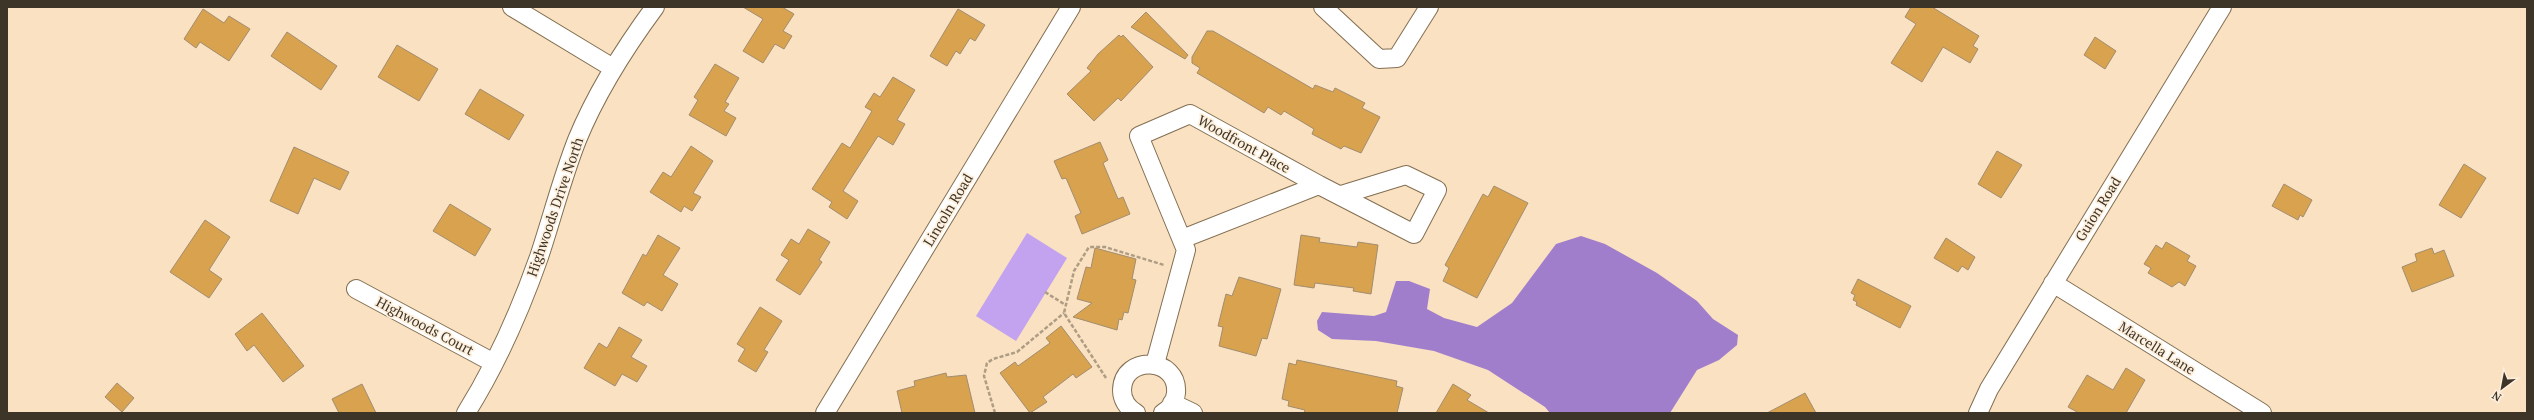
<svg xmlns="http://www.w3.org/2000/svg" width="2534" height="420" font-family="'PT Serif',serif">
	<style>
		.green { fill: #c3a2ef }
		.water { fill: #a07ecc }
		.building { fill: #d8a24f; stroke: #a28d6f }
		.lines { fill: none; stroke-linecap: round; stroke-linejoin: round }
		.minor-casing { stroke: #836f52; stroke-width: 20 }
		.path { stroke: #ae9c84; stroke-width: 2.5; stroke-dasharray: 4 2; stroke-linecap: butt }
		.minor { stroke: #fff; stroke-width: 18 }
		.labels { text-anchor: middle; stroke-width: 3.5; stroke-linejoin: round; paint-order: stroke }
		.street-label { font-size: 14px; fill: #3e3529; stroke: #fef0dd }
	</style>
	<rect width="100%" height="100%" fill="#f9e1c1"/>
	<path class="green" d="M1027,233L1067,258L1016,341L976,316Z"/>
	<path class="water" d="M1581,236L1605,244L1657,273L1697,301L1713,319L1738,335L1737,345L1719,360L1697,370L1670,413H1550L1545,407L1488,370L1434,351L1376,341L1332,339L1318,330L1317,321L1322,312L1374,316L1386,312L1396,281H1409L1430,289L1427,309L1444,318L1477,327L1512,303L1556,244Z"/>
	<path class="building" d="M743,7H782L794,14L783,31L792,36L784,49L775,44L763,63L743,51L763,19Z
		M1911,7H1932L1979,36L1973,46L1978,49L1970,63L1943,47L1922,82L1891,63L1916,24L1905,17Z
		M203,9L224,23L229,16L250,29L229,61L200,42L196,48L184,39Z
		M958,9L985,25L975,41L970,38L960,54L956,51L947,66L930,56Z
		M1146,12L1188,55L1185,59L1131,27Z
		M1207,31H1213L1313,89L1315,85L1333,92L1335,88L1365,103L1362,108L1380,117L1361,153L1344,146L1341,149L1312,134L1314,129L1284,111L1281,115L1268,107L1264,113L1197,73L1200,68L1192,63V57Z
		M287,32L337,66L321,90L271,56Z
		M1119,35L1121,37L1123,35L1153,67L1121,101L1118,98L1094,121L1067,94L1091,71L1087,68L1098,54Z
		M2095,37L2116,51L2105,69L2084,55Z
		M397,45L438,69L419,101L378,77Z
		M715,64L739,78L725,102L729,104L724,111L736,118L726,136L689,115L698,100L694,97Z
		M893,77L915,90L897,120L905,124L893,145L878,136L843,191L858,201L847,219L829,207L832,202L812,189L842,143L850,148L872,111L865,107L874,93L880,97Z
		M480,89L524,115L509,140L465,114Z
		M1100,142L1108,160L1103,163L1118,199L1123,197L1130,214L1082,234L1075,216L1081,213L1066,178L1062,179L1054,161Z
		M691,146L713,161L693,193L701,197L692,211L684,206L681,212L650,192L663,172L671,177Z
		M294,147L349,172L340,190L314,178L298,214L270,201Z
		M1997,151L2022,165L2001,198L1978,184Z
		M2464,164L2486,178L2461,218L2439,205Z
		M2284,184L2312,200L2303,217L2300,215L2298,220L2272,206Z
		M1494,186L1528,203L1477,298L1443,281L1449,268L1445,265L1483,194L1488,197Z
		M450,204L491,229L475,256L433,231Z
		M205,220L230,237L209,270L222,279L209,298L170,272Z
		M808,229L830,242L819,260L822,262L800,295L776,280L789,260L781,255L791,239L799,244Z
		M658,235L680,248L663,275L678,284L662,311L647,302L644,306L622,293L643,254L646,256Z
		M1301,235L1320,238L1319,242L1357,247L1358,242L1378,245L1371,294L1353,291L1354,288L1315,283L1314,288L1294,285Z
		M1946,238L1975,257L1968,270L1962,266L1958,272L1934,258Z
		M2166,242L2190,256L2187,261L2196,266L2185,286L2179,282L2172,287L2148,273L2151,268L2144,264L2156,245L2162,249Z
		M1095,248L1136,259L1132,279L1136,280L1128,313L1124,312L1122,320L1119,319L1117,330L1073,317L1092,303L1077,299L1086,267L1091,268Z
		M2432,248L2434,254L2444,250L2454,276L2412,292L2402,267L2417,261L2415,254Z
		M1239,277L1281,289L1267,339L1262,338L1256,356L1219,346L1223,327L1218,326L1226,294L1232,296Z
		M1858,279L1911,306L1900,328L1856,305L1857,302L1853,300L1855,295L1851,293Z
		M760,307L782,321L764,350L768,352L756,372L738,361L745,349L737,344Z
		M262,313L304,366L283,382L254,345L247,351L235,334Z
		M1061,326L1092,367L1076,378L1073,374L1043,397L1047,402L1030,413L1000,373L1015,362L1018,366L1050,343L1046,338Z
		M619,327L642,340L631,357L647,366L637,382L622,374L615,386L584,368L599,343L607,348Z
		M1297,360L1397,381L1396,386L1403,388L1397,413H1304L1305,410L1288,406L1289,401L1282,399L1289,363L1296,365Z
		M2126,368L2145,380L2126,413H2079L2068,407L2087,375L2113,390Z
		M946,373L947,377L966,375L975,413H902L897,391L915,386L914,381Z
		M117,383L134,398L122,412L105,397Z
		M362,384L376,413H339L332,399Z
		M1453,384L1471,395L1467,400L1489,413H1436Z
		M1805,393L1816,413H1767Z"/>
	<g class="lines">
		<g class="minor-casing">
			<path id="minor" d="M512,7L613,68
				M1323,7L1379,59L1397,58L1429,7
				M1182,239L1319,185L1414,234L1437,190L1406,175L1341,195
				M2053,283L2262,413
				M356,289L494,363
				M1155,364L1186,250L1139,136L1190,114L1319,185
				M1172,403L1193,413
				M466,413C496,365 520,311 539,257C552,218 562,178 577,140C597,91 624,49 655,7
				M825,413L1071,7
				M1136,413C1127,408 1122,399 1122,390C1123,354 1179,357 1176,393C1175,402 1170,409 1163,413
				M1978,413L1989,389L2222,7"/>
		</g>
		<path class="path" d="M1045,292L1064,304
			M1106,378L1064,313L1074,271L1089,247H1105L1164,265
			M995,413L984,376L987,363L993,359L1017,352L1064,313"/>
		<use href="#minor" class="minor"/>
	</g>
	<g class="labels">
		<g class="street-label">
			<text transform="translate(1244 144) rotate(29)" y="5">Woodfront Place</text>
			<text transform="translate(555 207) rotate(-71)" y="5">Highwoods Drive North</text>
			<text transform="translate(2098 209) rotate(-58)" y="5">Guion Road</text>
			<text transform="translate(948 210) rotate(-59)" y="5">Lincoln Road</text>
			<text transform="translate(425 326) rotate(28)" y="5">Highwoods Court</text>
			<text transform="translate(2157 348) rotate(32)" y="5">Marcella Lane</text>
		</g>
	</g>
	<rect width="2534" height="420" fill="none" stroke="#3e3529" stroke-width="16"/>
	<g transform="translate(2502 388) rotate(212)" stroke="#fef0dd" stroke-width="3" paint-order="stroke">
	<path d="M0-3L7 15L0 10L-7 15Z" fill="#3e3529"/>
	<text y="-6" font-size="11" font-weight="bold" text-anchor="middle" fill="#3e3529">N</text>
	</g>
</svg>
